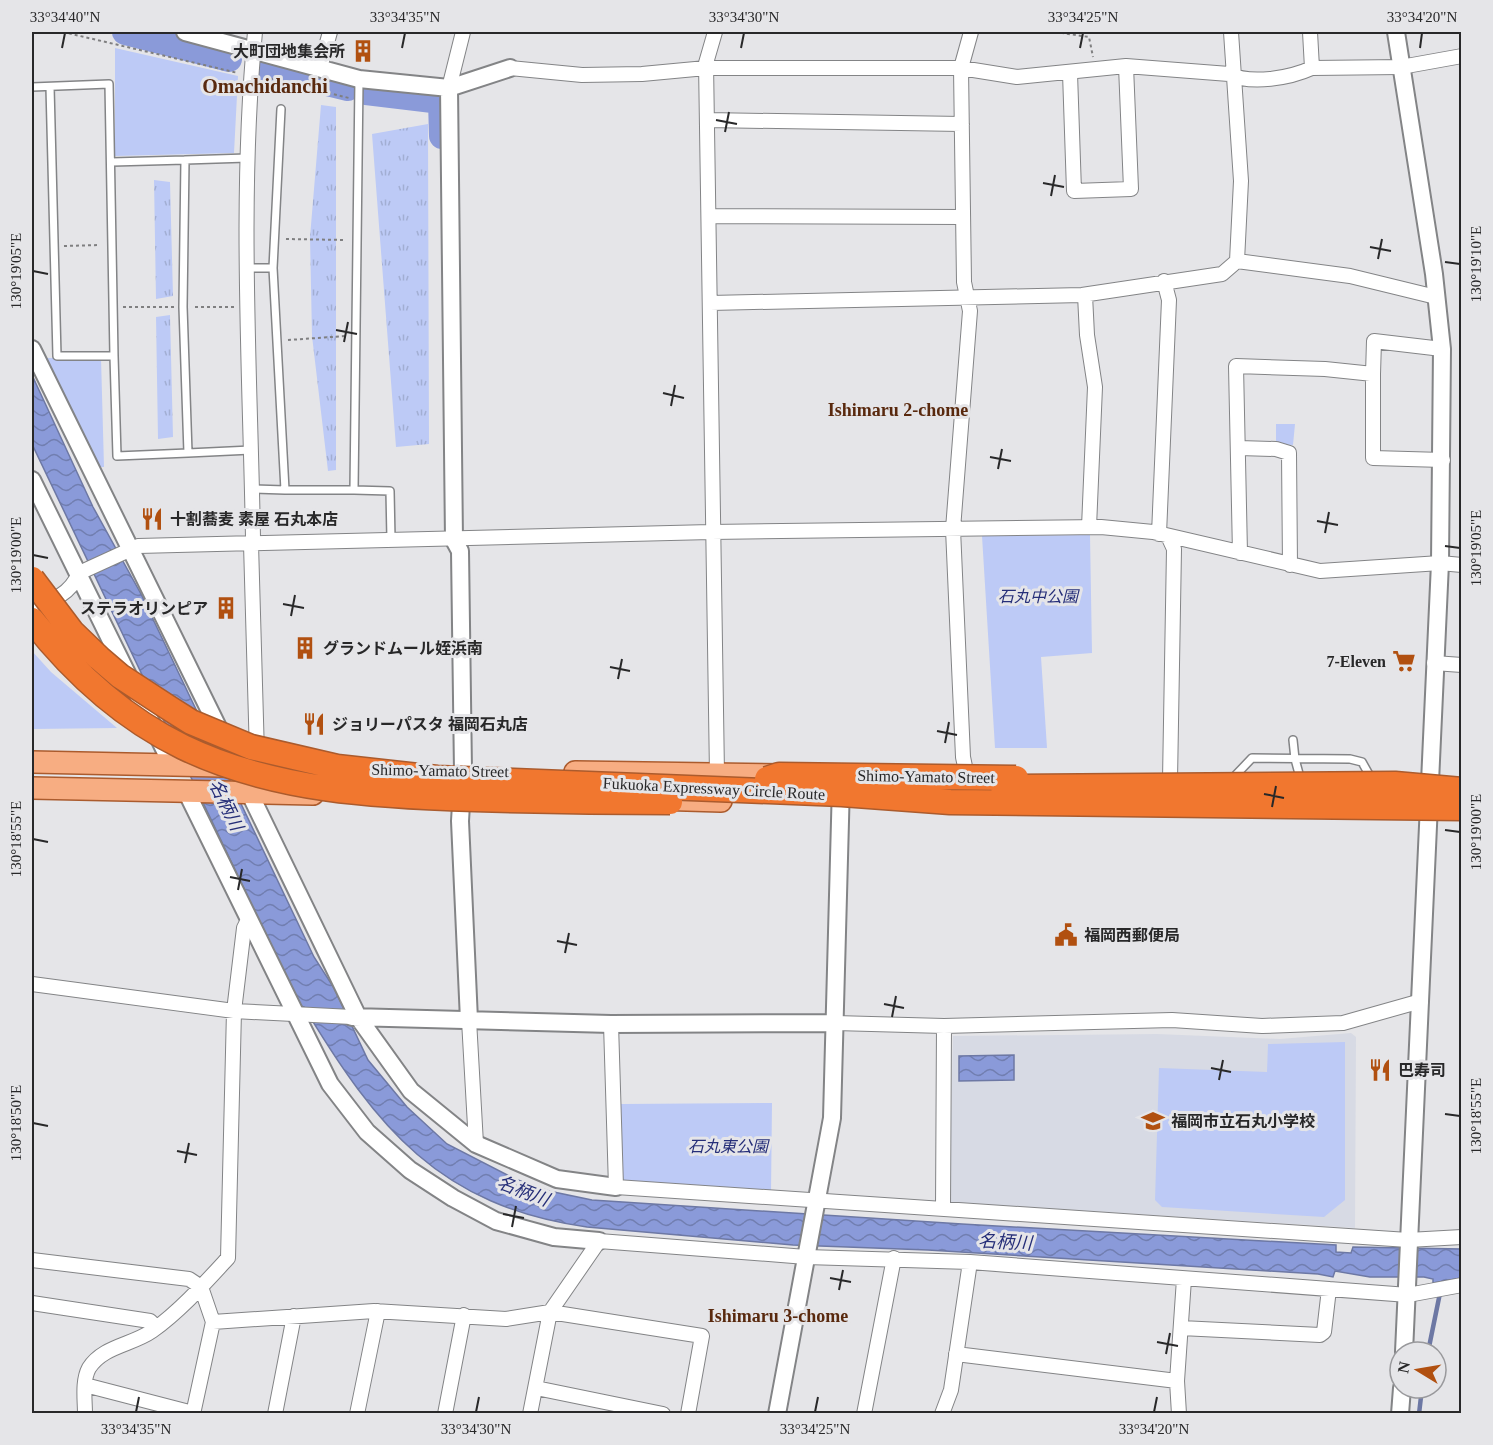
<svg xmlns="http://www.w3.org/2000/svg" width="1493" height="1445" font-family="'Times New Roman','Noto Sans JP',serif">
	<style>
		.built { fill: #d7dae4 }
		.grass { fill: url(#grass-tufts) }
		.park { fill: #bdcaf6 }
		.water { fill: url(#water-waves); stroke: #6d78a4; stroke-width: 1.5 }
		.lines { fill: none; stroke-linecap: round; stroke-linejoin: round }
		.stream { stroke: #6d78a4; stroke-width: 4.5 }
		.river { stroke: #8a9ad9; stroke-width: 26 }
		.service-casing { stroke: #838486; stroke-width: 10 }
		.minor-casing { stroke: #838486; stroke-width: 16 }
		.tertiary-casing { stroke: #838486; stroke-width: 20 }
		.primary-casing { stroke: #ab5b2d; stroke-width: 24 }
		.path { stroke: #7f7f80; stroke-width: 2; stroke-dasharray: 3 3; stroke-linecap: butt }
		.service { stroke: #fff; stroke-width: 7 }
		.minor { stroke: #fff; stroke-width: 14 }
		.tertiary { stroke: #fff; stroke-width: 16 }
		.primary { stroke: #f7ad82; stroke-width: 21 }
		.motorway-bridge-casing { stroke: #ab5b2d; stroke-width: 27; stroke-linecap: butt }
		.motorway-bridge { stroke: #f1772f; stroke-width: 24 }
		.ticks { fill: none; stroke: #282829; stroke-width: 2 }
		.labels { text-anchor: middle; stroke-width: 6; stroke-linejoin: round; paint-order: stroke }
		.poi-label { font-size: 16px; font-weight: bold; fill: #282829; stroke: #e5e5e8; text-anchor: start }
		.park-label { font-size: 16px; font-style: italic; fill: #262f79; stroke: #e5e5e8 }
		.street-label { font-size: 16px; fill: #282829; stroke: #e5e5e8 }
		.neighbourhood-label { font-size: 18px; font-weight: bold; fill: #59290e; stroke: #e5e5e8 }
		.water-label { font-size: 18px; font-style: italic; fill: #252e78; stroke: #e5e5e8 }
		.quarter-label { font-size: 20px; font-weight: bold; fill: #59290e; stroke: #e5e5e8 }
		.neatline { fill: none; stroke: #282829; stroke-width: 2 }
		.ticks-label { font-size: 15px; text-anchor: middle; fill: #282829 }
	</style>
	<defs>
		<pattern id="grass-tufts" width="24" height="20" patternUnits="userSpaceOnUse" patternTransform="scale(1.5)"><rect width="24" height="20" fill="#bdcaf6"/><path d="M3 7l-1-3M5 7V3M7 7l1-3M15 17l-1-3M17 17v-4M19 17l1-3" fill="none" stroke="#a2aed3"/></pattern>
		<pattern id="water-waves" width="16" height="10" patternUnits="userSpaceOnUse" patternTransform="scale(1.5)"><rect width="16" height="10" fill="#8a9ad9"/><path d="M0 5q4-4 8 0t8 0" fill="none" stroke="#717eb0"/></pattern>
	</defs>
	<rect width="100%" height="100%" fill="#e5e5e8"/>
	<path class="built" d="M1351,1033L1356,1037L1355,1228L949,1202L953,1036L1157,1034L1280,1039Z"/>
	<path class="grass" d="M321,105L336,107V470L328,471L312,336L310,237Z
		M428,124L429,444L396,447L372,134Z
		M154,180L170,182L173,296L156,299Z
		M170,315L173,437L158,439L156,317Z"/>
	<path class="park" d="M115,48L238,76L234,153L115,156Z
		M45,358H101L104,467H94Z
		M1276,424H1295L1293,445L1276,444Z
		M1090,535L1092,653L1041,657L1047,748H995L982,536Z
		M32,651L51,672L117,728L32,729Z
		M1345,1042V1200L1324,1217L1162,1207L1155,1200L1159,1068L1267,1072L1268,1044Z
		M772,1103L771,1193L622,1181L621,1104Z"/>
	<path class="water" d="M32,375L93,507L141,594L314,957L334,988L368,1060L407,1107L447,1144L515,1179L549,1191L592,1200L962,1224L1336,1245V1252L1351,1253L1353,1247L1461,1249V1278L1433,1283V1279L1424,1277H1370L1335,1271L1333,1277L1318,1274L928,1250L793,1245L587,1227C439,1206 377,1128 304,1007L300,1006L32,444Z
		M1014,1055V1080L959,1081V1056Z"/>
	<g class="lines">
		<path class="stream" d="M1428,1352L1440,1293
			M1419,1414L1422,1388"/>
		<path class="river" d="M125,32L229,59
			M262,67L348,88
			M366,92L441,101L442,136"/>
		<g class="service-casing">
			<path id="service" d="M32,87L109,84L114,356H57L50,87
				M185,160L247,158
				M112,162L185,160L183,307L188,453L117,456L114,356
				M249,268H273L281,109
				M188,453L251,450
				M252,489L285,490L273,268
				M285,490H354L359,80
				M354,490L390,491L391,539
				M1293,740L1295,759L1301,781
				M1231,780L1252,758L1350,759L1362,762L1371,778"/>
		</g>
		<g class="minor-casing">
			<path id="minor" d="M255,32C239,199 250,369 253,538L251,544L257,755
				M715,32L706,63L717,774
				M1231,32L1241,181L1237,261
				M1310,32L1312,68L1401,67L1462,56
				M320,68L330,32
				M510,68L582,75L642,74L706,68H961L1017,77L1126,66L1229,74C1251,85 1290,78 1312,68
				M1070,73L1074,191L1131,189L1126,66
				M449,88L463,32
				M707,120L962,124
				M709,216L963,217
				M1085,295L1087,335L1095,387L1089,527
				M710,303L1082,295L1222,274L1237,261L1350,276L1436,297
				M1373,374V458L1443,460
				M1239,448L1276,449L1289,453L1290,565
				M1159,534L1169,300L1164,281
				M1168,536L1174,549L1170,780
				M1240,553L1236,366L1325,369L1373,374L1374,341L1442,349
				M32,604C52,603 71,593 79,573L138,546L711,532L1101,527L1153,532L1320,571L1440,563L1462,565
				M1434,663L1462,665
				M967,776L963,757L953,529L970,311L964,282L961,68L971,32
				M32,984L234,1011L352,1017
				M469,1020L476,1144
				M835,1023L944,1026L1172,1020L1262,1026L1343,1023L1421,1001
				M611,1024L616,1187L1408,1240L1462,1237
				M943,1208L944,1026
				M32,1260L189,1279L201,1287L213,1322L193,1414
				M970,1262L1408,1295L1462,1285
				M32,1303L150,1321L156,1327
				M213,1322L374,1311L506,1319L550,1312L702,1336L688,1414
				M1181,1328L1320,1335L1324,1332L1329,1289
				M956,1354L1177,1381
				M85,1385L193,1413
				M536,1388L663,1414
				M85,1414C85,1400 82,1381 89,1368C103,1346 132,1345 152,1331C180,1311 205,1283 228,1258L234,1011L244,928L248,920
				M275,1414L294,1316
				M357,1414L378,1311
				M445,1414L464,1315
				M530,1414L550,1312L599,1241L806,1257L970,1262L951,1390L942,1414
				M864,1414L894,1258
				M1179,1414L1177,1381L1184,1279"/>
		</g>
		<g class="tertiary-casing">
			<path id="tertiary" d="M185,32L359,79L449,88L510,68
				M1396,32L1434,274L1442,349L1440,563L1404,1352
				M449,88L454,540L460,551L463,771L460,821L469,1020
				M32,349L238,768
				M32,480L172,765
				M187,793L330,1084L367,1132L410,1170L453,1198L496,1221L554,1237L599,1241
				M250,794L358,1017L411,1091L476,1144L557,1179L616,1187
				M352,1017L611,1024L835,1023
				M777,1414L832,1118L841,784
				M1400,1414L1402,1388"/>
		</g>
		<g class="primary-casing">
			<path id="primary" d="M32,762L313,768
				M575,772L784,775
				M32,788L313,794
				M653,799L721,801"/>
		</g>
		<path class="path" d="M63,32L238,73
			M1055,32L1089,37L1093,57
			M264,77L349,98
			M286,239L346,240
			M64,246L100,245
			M123,307H174
			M195,307H234
			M288,340L346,336"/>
		<use href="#service" class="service"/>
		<use href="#minor" class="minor"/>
		<use href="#tertiary" class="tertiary"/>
		<use href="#primary" class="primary"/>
		<g class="motorway-bridge-casing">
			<path id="motorway-bridge" d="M32,579L72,632L99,658L120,676L169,708L191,722L251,747L337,767L437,778L842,794L950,802L1462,808
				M32,620C73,672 123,718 183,747C274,791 376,796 475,799C540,801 605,802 670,802
				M767,779L779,775L1016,778
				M1003,787L1395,784L1462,790"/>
		</g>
		<use href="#motorway-bridge" class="motorway-bridge"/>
	</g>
	<path class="ticks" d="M62,48L65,33M402,48L405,33M741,48L744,33M1080,48L1083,33M1420,48L1422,33M716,120L737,124M725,132L729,112M1043,183L1064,187M1051,196L1055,175M1370,247L1391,251M1378,259L1382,239M1445,262L1460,264M33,271L48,274M336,330L357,334M344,342L348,322M663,393L684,398M671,406L675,385M990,457L1011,461M998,469L1002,449M1317,521L1338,525M1325,533L1329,512M1445,546L1460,548M33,555L48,558M283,604L304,608M291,616L295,595M610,667L630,671M618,679L622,659M937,731L957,735M945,743L949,722M1264,794L1284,798M1272,807L1276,786M1445,830L1460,832M33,839L48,842M230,877L250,881M238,890L242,869M557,941L577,945M565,953L569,933M884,1004L904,1008M892,1017L896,996M1211,1068L1231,1072M1219,1080L1223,1060M1445,1114L1460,1116M33,1123L48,1126M177,1151L197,1155M185,1163L189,1143M503,1214L524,1218M512,1227L516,1206M830,1278L851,1282M839,1290L843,1270M1157,1342L1178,1346M1166,1354L1170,1333M136,1412L139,1397M476,1412L479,1397M815,1412L818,1397M1154,1412L1157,1397"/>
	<defs>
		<g id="building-bare" transform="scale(1.8)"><path d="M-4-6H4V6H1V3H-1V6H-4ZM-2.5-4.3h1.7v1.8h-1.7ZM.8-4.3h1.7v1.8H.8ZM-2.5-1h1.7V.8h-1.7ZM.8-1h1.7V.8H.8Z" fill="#b15010" stroke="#e5e5e8" stroke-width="2.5" paint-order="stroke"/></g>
		<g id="restaurant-bare" transform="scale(1.8)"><path d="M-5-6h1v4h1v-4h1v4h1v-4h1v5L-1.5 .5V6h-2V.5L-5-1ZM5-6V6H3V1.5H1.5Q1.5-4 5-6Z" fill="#b15010" stroke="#e5e5e8" stroke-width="2.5" paint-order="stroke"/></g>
		<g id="supermarket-bare" transform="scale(1.8)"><path d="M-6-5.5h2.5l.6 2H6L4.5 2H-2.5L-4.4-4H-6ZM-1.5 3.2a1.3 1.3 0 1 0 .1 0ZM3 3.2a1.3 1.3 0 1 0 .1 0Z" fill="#b15010" stroke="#e5e5e8" stroke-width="2.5" paint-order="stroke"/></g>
		<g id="civic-bare" transform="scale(1.8)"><path d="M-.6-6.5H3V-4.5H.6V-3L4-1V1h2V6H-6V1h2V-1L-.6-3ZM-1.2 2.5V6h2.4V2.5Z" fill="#b15010" stroke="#e5e5e8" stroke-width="2.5" paint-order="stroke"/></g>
		<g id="school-bare" transform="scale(1.8)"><path d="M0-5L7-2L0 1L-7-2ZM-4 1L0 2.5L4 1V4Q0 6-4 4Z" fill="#b15010" stroke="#e5e5e8" stroke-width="2.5" paint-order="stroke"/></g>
	</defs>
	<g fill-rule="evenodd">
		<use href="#building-bare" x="363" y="51"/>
		<use href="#restaurant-bare" x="152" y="519"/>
		<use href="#building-bare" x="226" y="608"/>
		<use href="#building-bare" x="305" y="648"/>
		<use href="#supermarket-bare" x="1404" y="661"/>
		<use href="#restaurant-bare" x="314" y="724"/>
		<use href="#civic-bare" x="1066" y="935"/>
		<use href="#restaurant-bare" x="1380" y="1070"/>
		<use href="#school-bare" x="1153" y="1121"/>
	</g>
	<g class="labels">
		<g class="poi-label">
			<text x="345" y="57" text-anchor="end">大町団地集会所</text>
			<text x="170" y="525">十割蕎麦 素屋 石丸本店</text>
			<text x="208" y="614" text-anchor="end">ステラオリンピア</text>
			<text x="323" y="654">グランドムール姪浜南</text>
			<text x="1386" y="667" text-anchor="end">7-Eleven</text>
			<text x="332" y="730">ジョリーパスタ 福岡石丸店</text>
			<text x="1084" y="941">福岡西郵便局</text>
			<text x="1398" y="1076">巴寿司</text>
			<text x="1171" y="1127">福岡市立石丸小学校</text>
		</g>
		<g class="park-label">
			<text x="1038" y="602">石丸中公園</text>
			<text x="728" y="1152">石丸東公園</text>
		</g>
		<g class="street-label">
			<text transform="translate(440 770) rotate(1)" y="6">Shimo-Yamato Street</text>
			<text transform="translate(926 776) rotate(1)" y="6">Shimo-Yamato Street</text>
			<text transform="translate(714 788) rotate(3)" y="6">Fukuoka Expressway Circle Route</text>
		</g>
		<g class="neighbourhood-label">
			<text x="898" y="416">Ishimaru 2-chome</text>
			<text x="778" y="1322">Ishimaru 3-chome</text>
		</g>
		<g class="water-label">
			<text transform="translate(226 805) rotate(64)" y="6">名柄川</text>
			<text transform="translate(523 1191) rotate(21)" y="6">名柄川</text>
			<text transform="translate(1005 1242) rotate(3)" y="6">名柄川</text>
		</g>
		<g class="quarter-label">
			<text x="265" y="93">Omachidanchi</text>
		</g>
	</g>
	<rect width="1493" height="1445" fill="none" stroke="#e5e5e8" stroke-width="66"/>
	<g transform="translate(1418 1370) rotate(281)"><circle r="28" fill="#e5e5e8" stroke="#99999c" stroke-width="1.5"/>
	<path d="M0-4.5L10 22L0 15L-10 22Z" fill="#b15010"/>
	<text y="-9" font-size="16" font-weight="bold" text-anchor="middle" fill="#282829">N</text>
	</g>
	<rect x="33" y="33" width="1427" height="1379" class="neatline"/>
	<g class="ticks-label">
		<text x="65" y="22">33°34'40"N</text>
		<text x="405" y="22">33°34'35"N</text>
		<text x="744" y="22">33°34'30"N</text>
		<text x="1083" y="22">33°34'25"N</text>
		<text x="1422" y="22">33°34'20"N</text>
		<text transform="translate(1476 264) rotate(-90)" y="5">130°19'10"E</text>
		<text transform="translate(16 271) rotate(-90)" y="5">130°19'05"E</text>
		<text transform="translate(1476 548) rotate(-90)" y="5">130°19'05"E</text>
		<text transform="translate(16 555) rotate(-90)" y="5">130°19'00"E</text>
		<text transform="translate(1476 832) rotate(-90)" y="5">130°19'00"E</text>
		<text transform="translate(16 839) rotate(-90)" y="5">130°18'55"E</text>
		<text transform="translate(1476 1116) rotate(-90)" y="5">130°18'55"E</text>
		<text transform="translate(16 1123) rotate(-90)" y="5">130°18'50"E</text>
		<text x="136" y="1434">33°34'35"N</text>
		<text x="476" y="1434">33°34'30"N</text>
		<text x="815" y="1434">33°34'25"N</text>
		<text x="1154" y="1434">33°34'20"N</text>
	</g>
</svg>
